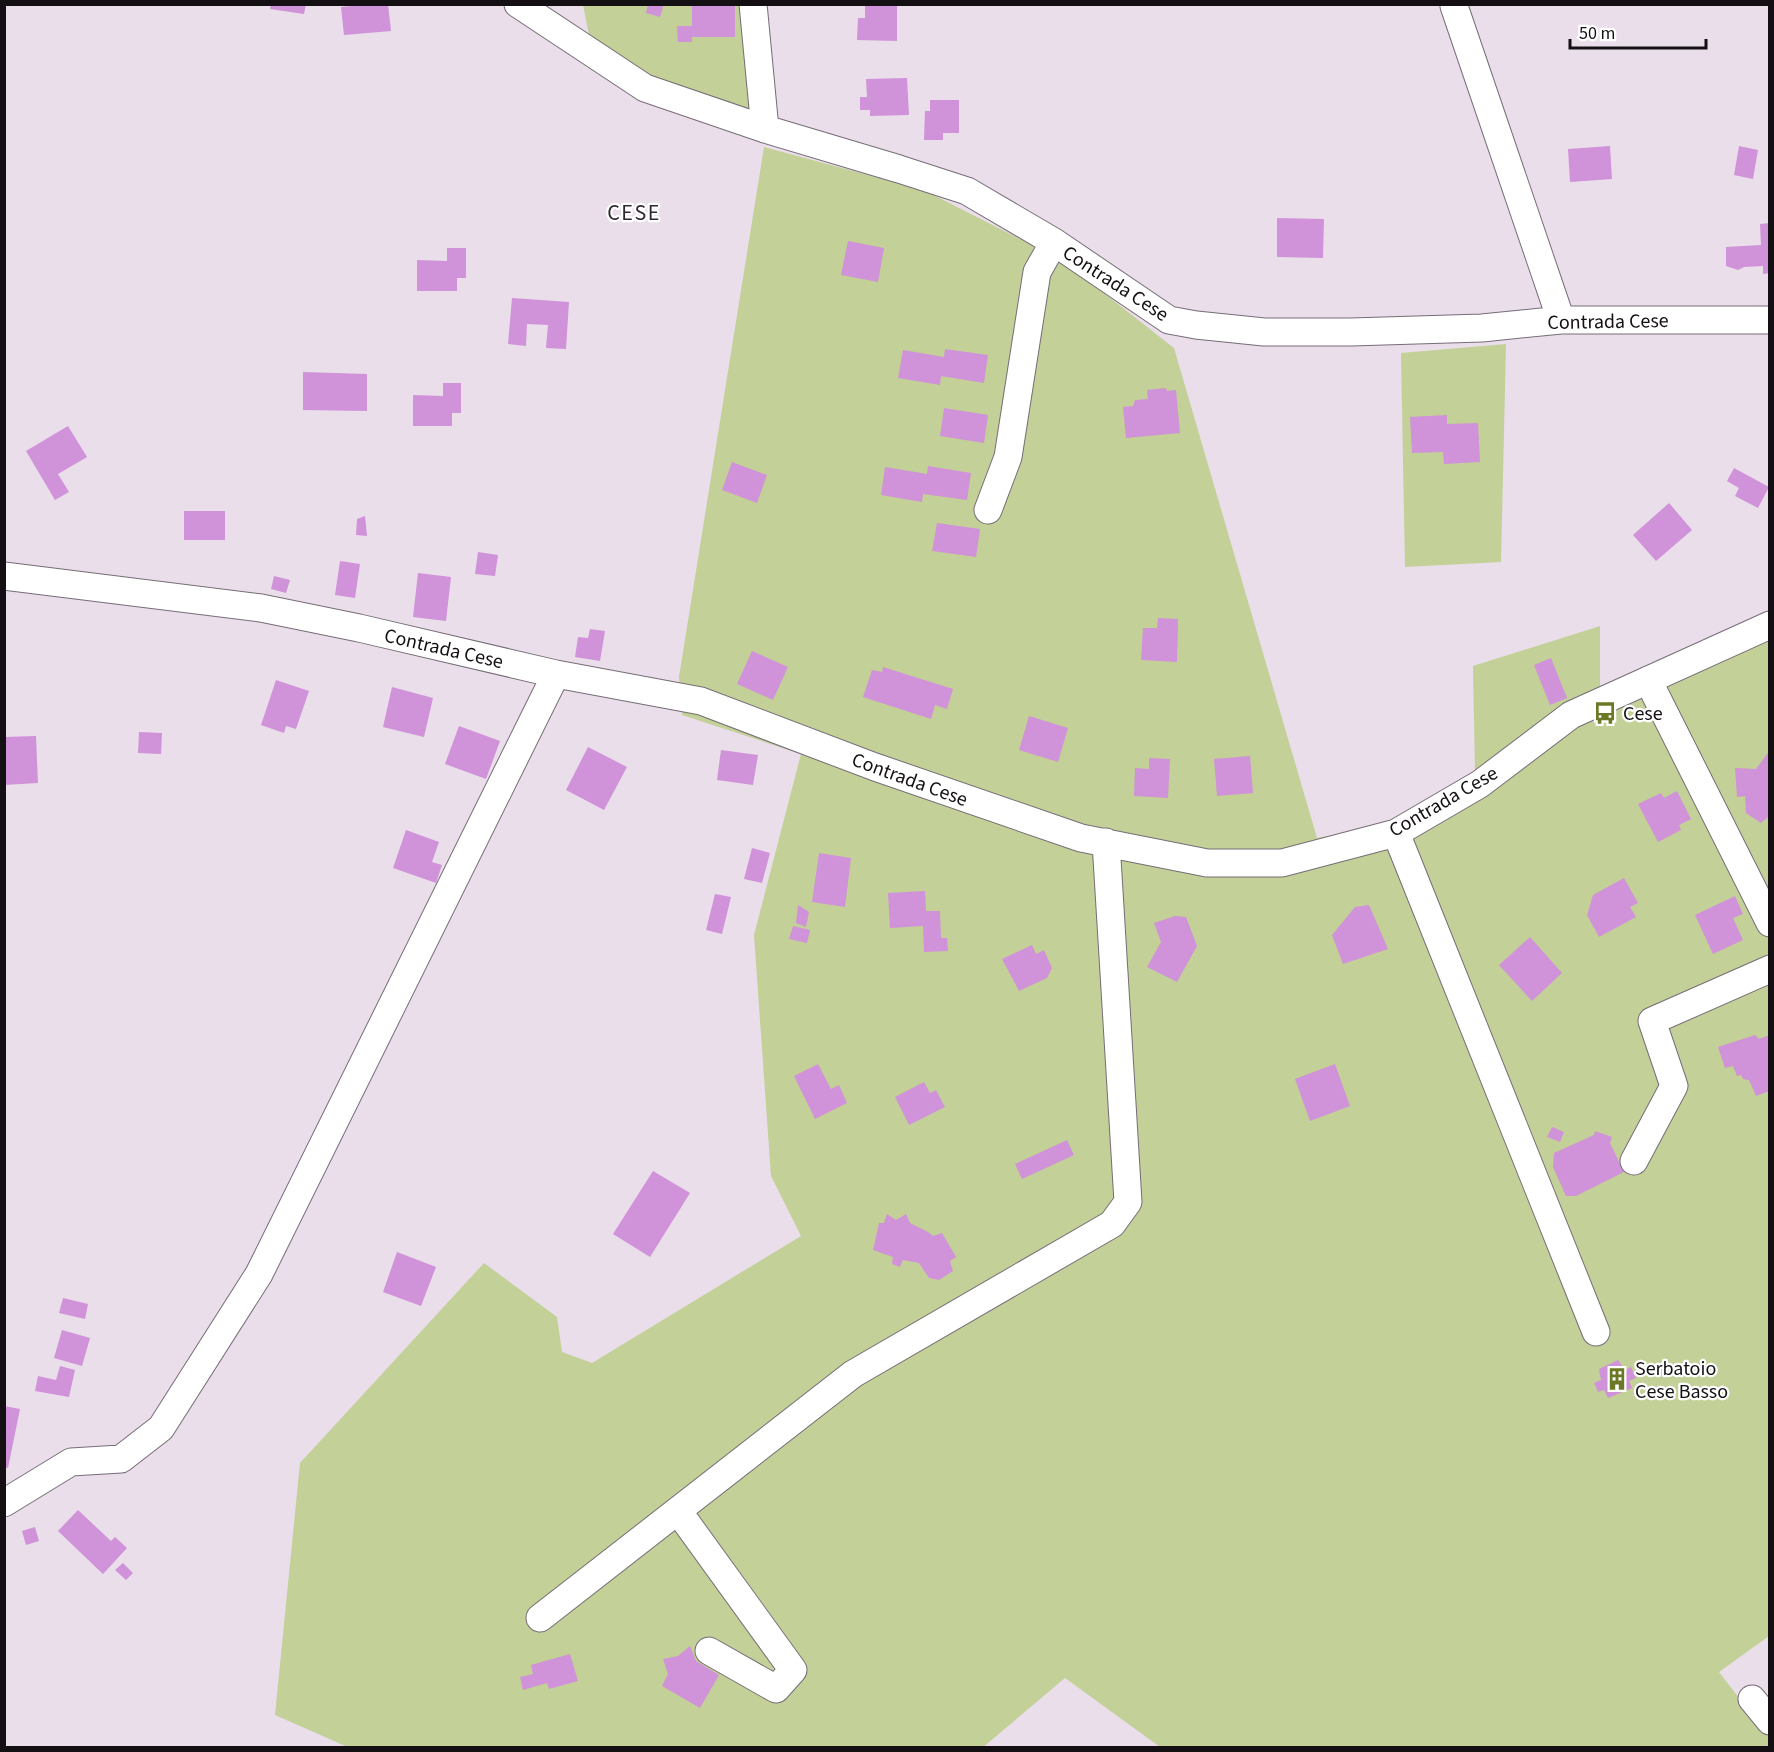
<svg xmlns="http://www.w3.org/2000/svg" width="1774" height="1752" font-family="'Source Sans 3',sans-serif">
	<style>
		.green { fill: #c3d097 }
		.building { fill: #d092d8 }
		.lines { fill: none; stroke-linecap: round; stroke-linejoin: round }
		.minor-casing { stroke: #766d77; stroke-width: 29 }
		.minor { stroke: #fff; stroke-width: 27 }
		.labels { text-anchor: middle; stroke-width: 4.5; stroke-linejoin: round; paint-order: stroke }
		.street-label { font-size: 20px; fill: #130f13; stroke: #fff }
		.poi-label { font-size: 20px; fill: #130f13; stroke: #fff; text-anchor: start }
		.quarter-label { font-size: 22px; letter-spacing: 1.5px; fill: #302831; stroke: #fff }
	</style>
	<rect width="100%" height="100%" fill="#e9deea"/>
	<path class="green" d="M583,5H747L756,120L644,79L591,45Z
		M764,147L894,182L912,184L1063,261L1174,348L1317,838L1394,825L1475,772L1473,666L1600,626V687L1769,614V1636L1719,1672L1769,1737V1747H1160L1065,1678L982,1748H350L275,1715L300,1463L484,1263L557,1317L562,1352L592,1363L801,1236L771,1176L754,935L801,754L682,715L679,677Z
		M1506,344L1501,562L1405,567L1401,353Z"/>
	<path class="building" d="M271,4H306L304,14L270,9Z
		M374,4H388L391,31L344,35L341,7Z
		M648,4H664L660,17L646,13Z
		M692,4H735V37H692V42H678L677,26H692Z
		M865,4H897V41L857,40L858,18H865Z
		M907,78L909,115L870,116V110H860V97H867L866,79Z
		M930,100H959V133H943V140H924L925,111H930Z
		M1610,146L1612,179L1570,182L1568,149Z
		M1739,146L1758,150L1753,179L1734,175Z
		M1277,218L1324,219L1323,258L1277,257Z
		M1770,223V273L1763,274V266L1744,267L1738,270L1726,266V247L1761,245L1760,224Z
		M848,241L884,248L878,282L841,275Z
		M447,248H466V278H457V291H417V260L447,261Z
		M512,298L569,302L566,349L546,348L548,325L527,324L526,346L508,344Z
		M945,349L988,355L984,383L941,376L940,385L898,378L903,350L944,357Z
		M303,372L367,374V411L303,410Z
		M443,383H461V413H452V426H413V395L443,396Z
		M1166,388L1167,391L1176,390L1180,433L1126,438L1123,407L1133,406L1135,400L1148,399L1147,390Z
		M944,408L988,415L984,443L940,436Z
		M1447,415V424L1478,423L1480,462L1444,464L1443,452L1412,453L1410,417Z
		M68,426L87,457L58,474L69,492L55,500L26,451Z
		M732,462L767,475L757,503L722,490Z
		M928,466L971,473L967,500L923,494L922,502L881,495L885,467L927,474Z
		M1734,468L1769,487L1758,508L1735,496L1739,488L1727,481Z
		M1669,503L1692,530L1656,561L1633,535Z
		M184,511H225V540H184Z
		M365,516L367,536L356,535L357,519Z
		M937,523L980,529L976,557L932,551Z
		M478,552L498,555L495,576L475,574Z
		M340,561L360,564L355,598L335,595Z
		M418,573L451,577L446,621L413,617Z
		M274,576L290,580L286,593L271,589Z
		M1158,618L1178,619L1177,662L1141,660L1143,628H1157Z
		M590,629L605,631L600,661L575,657L578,637L588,638Z
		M752,651L788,667L773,700L737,684Z
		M1551,658L1567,698L1550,705L1534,665Z
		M883,667L953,689L947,709L935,705L931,719L863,697L872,670L882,672Z
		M276,680L309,691L296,729L286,726L284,733L261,725Z
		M392,687L433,698L424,737L383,727Z
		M1029,716L1068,728L1058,762L1019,750Z
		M459,726L500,741L486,779L445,764Z
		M139,732L162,733L161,754L138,753Z
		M36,736L38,783L4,785V737Z
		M588,747L627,767L604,810L566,790Z
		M721,750L758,755L753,785L717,780Z
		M1770,750V815L1761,823L1746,813L1745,796L1737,797L1735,768L1756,769Z
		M1250,756L1253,793L1217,796L1214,759Z
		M1149,758L1170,759L1168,798L1134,796L1135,768L1149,769Z
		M1677,791L1691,819L1679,825L1681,830L1658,842L1638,804L1661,793L1664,798Z
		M406,830L439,842L432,862L442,865L436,883L393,868Z
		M752,848L770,853L762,883L744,879Z
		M819,853L851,858L845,907L812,902Z
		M1624,878L1638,903L1630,907L1636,917L1599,937L1587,915L1593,895Z
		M925,891L926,911H940L941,938H947L948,951L924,952L923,926L890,928L888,893Z
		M715,894L731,897L722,934L706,930Z
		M1735,896L1743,914L1733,918L1743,940L1713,954L1695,915Z
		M798,905L809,912L806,927L796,923Z
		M1369,905L1388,949L1343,964L1332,935L1355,907Z
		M1175,916L1186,917L1197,946L1177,982L1147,967L1161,942L1154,923Z
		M793,926L810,930L807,943L789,939Z
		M1530,937L1562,973L1532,1001L1499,965Z
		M1032,945L1036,954L1044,950L1052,968L1047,978L1019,991L1002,959Z
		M1755,1035L1759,1039L1770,1035V1091L1756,1096L1749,1080L1743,1079L1741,1075L1737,1076L1733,1066L1725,1068L1718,1047Z
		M818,1064L831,1089L839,1085L847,1103L815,1119L794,1076Z
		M1335,1064L1350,1106L1310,1121L1295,1079Z
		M924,1082L930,1093L936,1090L945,1107L909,1125L895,1097Z
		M1552,1127L1564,1132L1560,1142L1547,1137Z
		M1595,1131L1612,1137L1610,1143L1624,1172L1576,1196H1566L1553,1167L1554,1153L1594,1135Z
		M1067,1140L1074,1155L1022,1179L1015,1164Z
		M653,1171L690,1193L650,1257L613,1234Z
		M887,1214L896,1220L906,1214L910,1223L928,1232L933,1236L942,1233L956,1257L950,1261L953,1271L939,1280L929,1278L919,1263L903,1260L900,1267L892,1264L893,1257L873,1250L879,1223H884Z
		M397,1252L436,1267L421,1306L383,1292Z
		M63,1298L88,1304L85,1319L59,1313Z
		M62,1330L90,1338L82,1366L54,1358Z
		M1618,1360L1625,1370L1631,1367L1636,1378L1629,1381L1632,1388L1608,1398L1604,1390L1598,1392L1594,1383L1601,1380L1599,1369Z
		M60,1366L75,1370L69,1397L35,1391L38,1376L56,1380Z
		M4,1406L20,1409L8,1468L4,1467Z
		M78,1510L111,1541L115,1537L127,1548L103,1574L58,1531Z
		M35,1527L39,1541L26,1545L22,1531Z
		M123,1563L133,1573L126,1580L115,1570Z
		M690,1646L696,1661L719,1675L700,1708L662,1686L668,1674L663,1659L678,1656Z
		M570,1654L578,1681L549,1689L547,1683L523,1690L520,1677L533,1674L531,1665Z"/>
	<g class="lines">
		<g class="minor-casing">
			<path id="minor" d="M518,4L645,88L765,129L899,169L967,191L1054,242L1169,320L1196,325L1264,332H1351L1482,328L1561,320H1770
				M753,4L765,129
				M1455,4L1454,6L1561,320
				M988,510L1008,457L1037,272L1054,242
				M4,576L261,608L359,628L556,674L701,701L875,767L1081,838L1207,863H1282L1396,833L1480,784L1571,715L1770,625
				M1648,680L1770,923
				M1396,833L1596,1332
				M1634,1161L1674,1086L1652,1021L1770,969
				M4,1503L71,1462L121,1459L161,1428L259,1274L556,674
				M678,1511L793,1670L776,1689L709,1651
				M540,1618L853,1374L1112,1224L1128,1202L1106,842
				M1752,1699L1770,1721"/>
		</g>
		<use href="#minor" class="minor"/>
	</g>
	<defs>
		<g id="bus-bare" transform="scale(1.8)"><path d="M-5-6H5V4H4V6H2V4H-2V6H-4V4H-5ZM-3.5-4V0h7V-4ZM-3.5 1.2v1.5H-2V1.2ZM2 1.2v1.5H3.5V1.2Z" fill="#6b7926" stroke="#fff" stroke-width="2.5" paint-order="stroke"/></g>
		<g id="building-bare" transform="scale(1.8)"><path d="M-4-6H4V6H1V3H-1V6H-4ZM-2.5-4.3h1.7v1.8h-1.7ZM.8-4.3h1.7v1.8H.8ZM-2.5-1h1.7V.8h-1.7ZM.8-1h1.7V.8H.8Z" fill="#6b7926" stroke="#fff" stroke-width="2.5" paint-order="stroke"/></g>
	</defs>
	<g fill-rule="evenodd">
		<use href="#bus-bare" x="1605" y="713"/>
		<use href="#building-bare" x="1617" y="1379"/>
	</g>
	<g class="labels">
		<g class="street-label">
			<text transform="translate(1116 283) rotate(33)" y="7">Contrada Cese</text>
			<text transform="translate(1608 321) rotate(-1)" y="7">Contrada Cese</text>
			<text transform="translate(444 648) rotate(13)" y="7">Contrada Cese</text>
			<text transform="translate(910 779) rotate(20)" y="7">Contrada Cese</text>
			<text transform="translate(1443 801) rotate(-30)" y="7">Contrada Cese</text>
		</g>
		<g class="poi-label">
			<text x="1623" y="720">Cese</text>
			<text x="1635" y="1375">Serbatoio<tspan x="1635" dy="23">Cese Basso</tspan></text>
		</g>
		<g class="quarter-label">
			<text x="634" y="220">CESE</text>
		</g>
	</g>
	<rect width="1774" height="1752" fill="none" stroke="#130f13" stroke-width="12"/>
	<path d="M1570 39v9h136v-9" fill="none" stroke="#130f13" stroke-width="3"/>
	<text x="1579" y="39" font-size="18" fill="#130f13" stroke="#ffffff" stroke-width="4.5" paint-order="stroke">50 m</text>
</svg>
